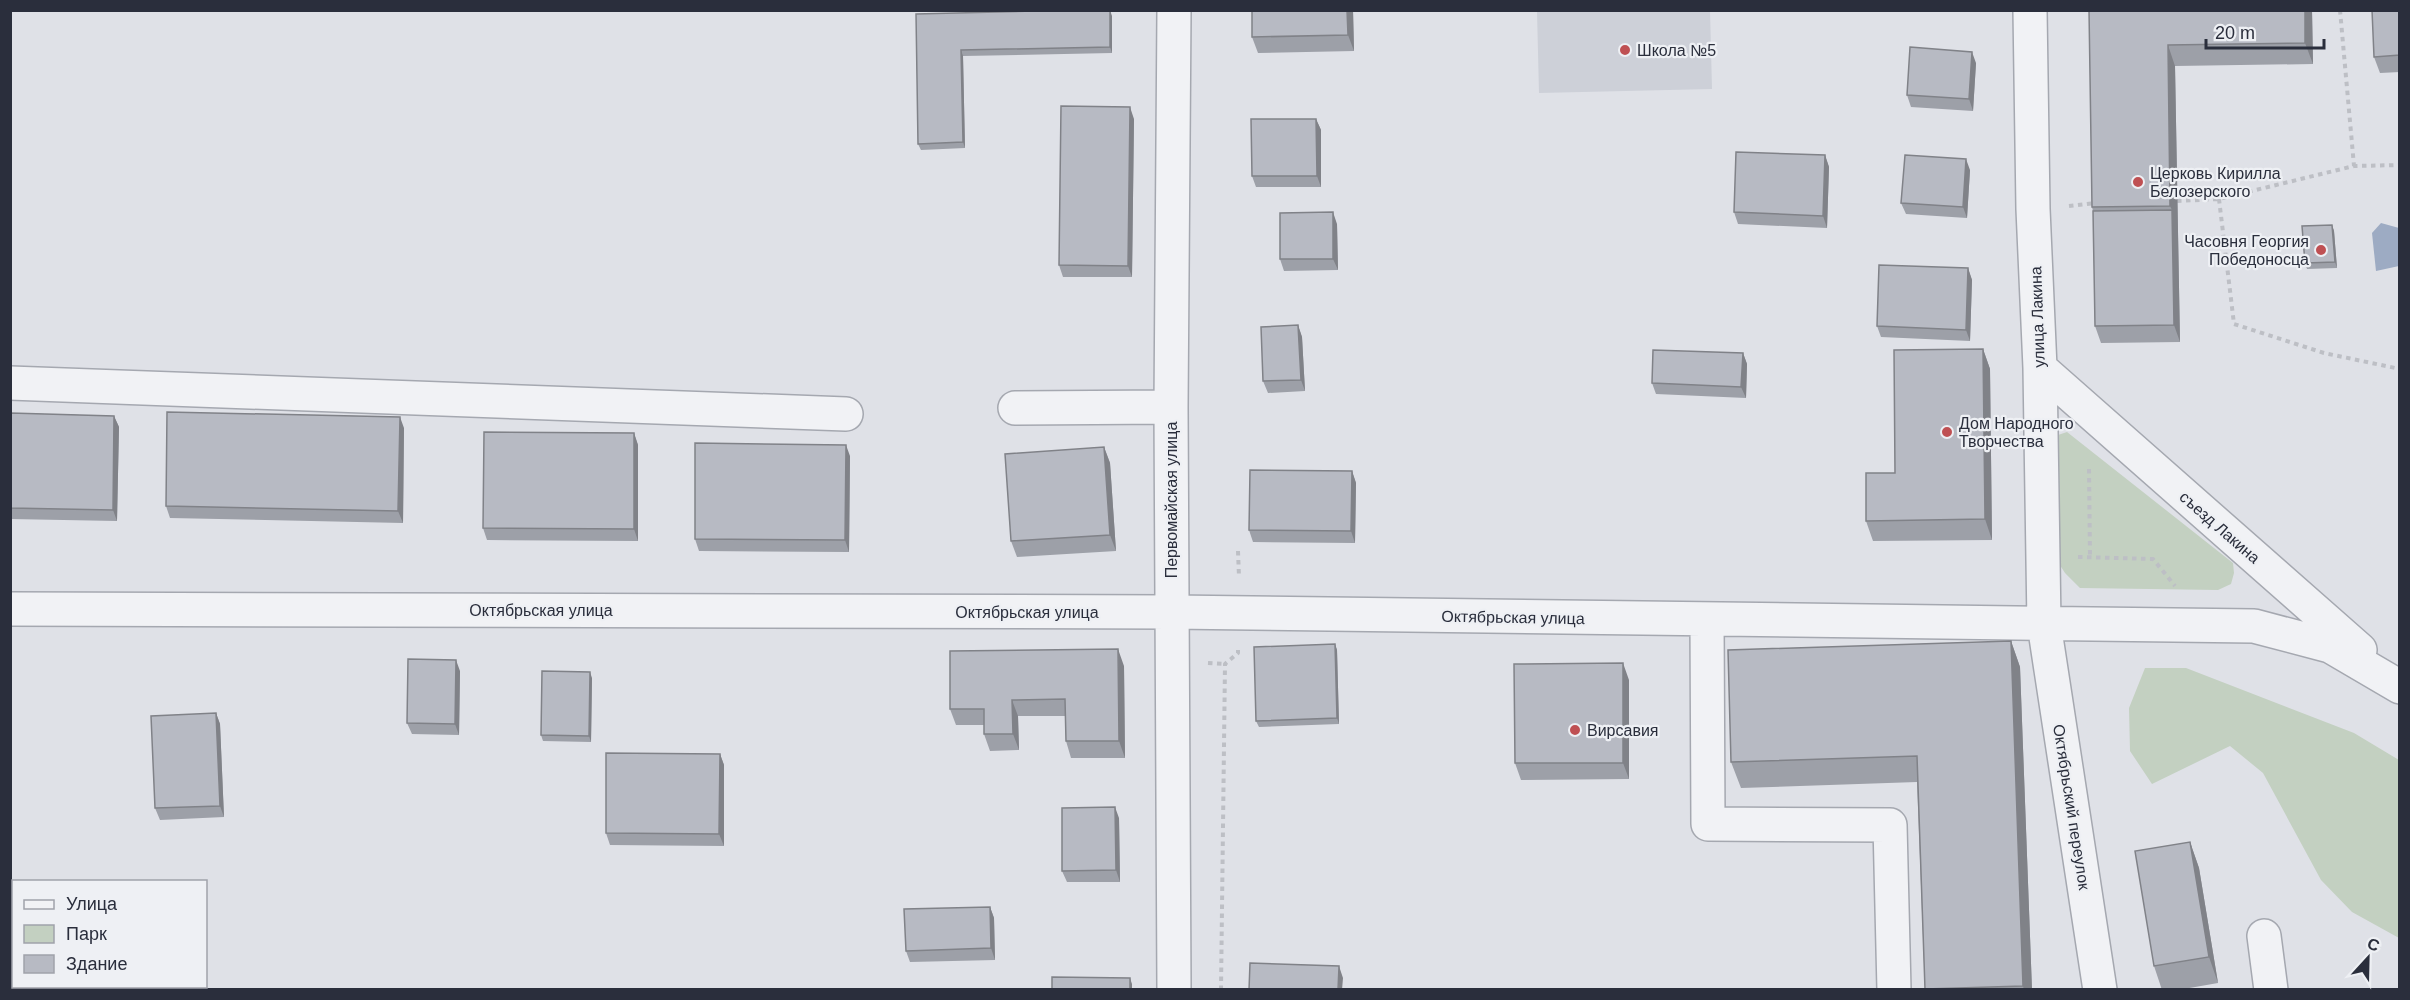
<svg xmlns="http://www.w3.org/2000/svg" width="2410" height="1000" font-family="Arial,sans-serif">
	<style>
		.built { fill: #cdd0d8 }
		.green { fill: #c3d0c1 }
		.water { fill: #9dabc3 }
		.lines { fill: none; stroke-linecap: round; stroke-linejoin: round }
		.minor-casing { stroke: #a5a8b0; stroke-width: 36 }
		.path { stroke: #bdbfc5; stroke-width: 4; stroke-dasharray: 4.5 4.5; stroke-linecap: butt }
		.minor { stroke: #f1f2f5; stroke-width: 33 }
		.wall { fill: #9da0a8 }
		.shaded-wall { fill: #808288 }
		.building { fill: #b7bac3; stroke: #808288; stroke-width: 1.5 }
		.poi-dot { fill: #bf5053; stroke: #eef0f4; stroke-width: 2 }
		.labels { text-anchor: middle; stroke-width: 4.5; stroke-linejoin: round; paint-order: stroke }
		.poi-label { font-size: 16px; fill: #2a2e3c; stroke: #eef0f4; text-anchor: start }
		.street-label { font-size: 16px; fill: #2a2e3c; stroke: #eef0f4 }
	</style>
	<rect width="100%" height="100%" fill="#dfe1e7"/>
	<path class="built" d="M1537,11H1710L1712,89L1539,93Z"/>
	<path class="green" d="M2067,432L2233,563L2234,573L2231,584L2218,590L2080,588L2065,573L2054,556L2055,436Z
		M2145,668H2186L2354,733L2399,760V938L2352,912L2321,880L2263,773L2230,746L2152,784L2130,751L2129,708Z"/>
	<path class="water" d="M2381,223L2399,228V266L2376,271L2372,233Z"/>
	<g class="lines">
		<g class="minor-casing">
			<path id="minor" d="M2030,10L2033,209L2040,368L2044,624L2100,990
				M2040,368L2360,650
				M10,383L846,414
				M1015,408L1171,407
				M10,609L1172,612L2254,626L2330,646L2400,687
				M1707,619L1708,824L1890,825L1894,990
				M2264,936L2271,990
				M1174,990L1171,407L1174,10"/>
		</g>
		<path class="path" d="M2340,10L2354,166
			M2219,199L2234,324L2324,353L2400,369
			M2177,201L2219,199L2354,166L2400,165
			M2069,206L2095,203
			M2089,469L2090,557
			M1238,551L1239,577
			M2078,557L2153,559L2175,586
			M1208,663L1225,664
			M1221,990L1225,664L1238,653V650"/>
		<use href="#minor" class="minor"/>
	</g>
	<path class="wall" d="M1353,10L1354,51L1258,53L1252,37Z
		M2089,10H2312L2313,64L2175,66L2180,342L2101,343L2095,326L2093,211L2092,207Z
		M2400,10V72L2380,73L2374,57Z
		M916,14L1112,16V53L963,56L965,148L921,150L918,144Z
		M1976,63L1973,111L1911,107L1907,95Z
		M1134,119L1132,277H1063L1059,265Z
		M1316,119L1321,130V187H1256L1252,176Z
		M1825,155L1829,167L1827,228L1738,224L1734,212Z
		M1970,170L1967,218L1906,214L1901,203Z
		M1337,224L1338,270L1284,271L1280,259Z
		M2332,225L2334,231L2337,268L2307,269L2305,263Z
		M1968,268L1972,280L1970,341L1881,337L1877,326Z
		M1298,325L1302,337L1305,391L1268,393L1263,381Z
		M1983,349L1990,369L1992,540L1873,541L1866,521L1895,473Z
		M1743,353L1747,364L1746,398L1656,394L1652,383Z
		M10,413L114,416L119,427L117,521L10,519Z
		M404,428L403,523L170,518L166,506Z
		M634,433L638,445V541L487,540L483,528Z
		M1104,447L1110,463L1116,551L1017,557L1011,541Z
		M850,456L849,552L699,551L695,539Z
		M1352,471L1356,483L1355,543L1253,542L1249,530Z
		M2011,641L2020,667L2032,990H1925L1917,782L1741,788L1731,762Z
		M1335,644L1337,650L1339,724L1259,727L1256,721Z
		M1124,666L1125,758H1071L1066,741L1065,716H1018L1019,750L990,751L984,734V725H956L950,709Z
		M460,671L459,735L412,734L407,723Z
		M592,678L591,742L543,741L541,735Z
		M1629,680V779L1521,780L1515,763Z
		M216,713L220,724L224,817L160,820L155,808Z
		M720,754L724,765V846L610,845L606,833Z
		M1119,818L1120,882H1067L1062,871Z
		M2190,842L2199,868L2218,983L2178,990H2162L2154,966Z
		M10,900H14V987H103L10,988Z
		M990,907L994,918L995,960L910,962L906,951Z"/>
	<path class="shaded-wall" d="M1110,10L1112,16V53L1110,47Z
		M1347,10H1353L1354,51L1348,35Z
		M2305,10H2312L2313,64L2305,43Z
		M2168,45L2175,66L2180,342L2174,325L2172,210L2170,206Z
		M961,50L963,56L965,148L963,142Z
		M1972,52L1976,63L1973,111L1969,99Z
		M1130,107L1134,119L1132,277L1128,266Z
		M1316,119L1321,130V187L1317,176Z
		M1825,155L1829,167L1827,228L1823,216Z
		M1966,159L1970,170L1967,218L1963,207Z
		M1333,212L1337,224L1338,270L1333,259Z
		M2332,225L2334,231L2337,268L2335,262Z
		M1968,268L1972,280L1970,341L1966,330Z
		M1298,325L1302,337L1305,391L1301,380Z
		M1983,349L1990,369L1992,540L1985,519Z
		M1743,353L1747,364L1746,398L1741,387Z
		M114,416L119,427L117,521L113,510Z
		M400,417L404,428L403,523L398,511Z
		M634,433L638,445V541L634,529Z
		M846,445L850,456L849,552L845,540Z
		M1104,447L1110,463L1116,551L1110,535Z
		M1352,471L1356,483L1355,543L1351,531Z
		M2011,641L2020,667L2032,990H2024L2023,986Z
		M1335,644L1337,650L1339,724L1337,718Z
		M1118,649L1124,666L1125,758L1119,741Z
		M456,660L460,671L459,735L455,724Z
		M1623,663L1629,680V779L1623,763Z
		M590,672L592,678L591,742L589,736Z
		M1012,700L1018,716L1019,750L1013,734Z
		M216,713L220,724L224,817L220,806Z
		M720,754L724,765V846L719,834Z
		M1115,807L1119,818L1120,882L1116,870Z
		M2190,842L2199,868L2218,983L2209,957Z
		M990,907L994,918L995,960L991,948Z
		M1339,966L1343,978L1342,990H1338Z
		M1130,978L1132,984V990H1130Z"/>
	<path class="building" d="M1072,10H1110V47L961,50L963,142L918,144L916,14Z
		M1252,10H1347L1348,35L1252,37Z
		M2089,10H2305V43L2168,45L2170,206L2092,207Z
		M2372,10H2400V55L2374,57Z
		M1910,47L1972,52L1969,99L1907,95Z
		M1061,106L1130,107L1128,266L1059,265Z
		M1251,119H1316L1317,176H1252Z
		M1736,152L1825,155L1823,216L1734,212Z
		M1905,155L1966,159L1963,207L1901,203Z
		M2172,210L2174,325L2095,326L2093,211Z
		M1333,212V259H1280V213Z
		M2332,225L2335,262L2305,263L2302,226Z
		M1879,265L1968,268L1966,330L1877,326Z
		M1298,325L1301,380L1263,381L1261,327Z
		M1983,349L1985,519L1866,521V473H1895L1894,350Z
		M1653,350L1743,353L1741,387L1652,383Z
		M167,412L400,417L398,511L166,506Z
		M10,413L114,416L113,510L10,508Z
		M484,432L634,433V529L483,528Z
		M695,443L846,445L845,540L695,539Z
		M1104,447L1110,535L1011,541L1005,454Z
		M1250,470L1352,471L1351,531L1249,530Z
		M2011,641L2023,986L1925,989L1917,756L1731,762L1728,650Z
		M1335,644L1337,718L1256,721L1254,647Z
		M1118,649L1119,741H1066L1065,699L1012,700L1013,734H984V709H950V651Z
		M408,659L456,660L455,724L407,723Z
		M1623,663V763H1515L1514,664Z
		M542,671L590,672L589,736L541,735Z
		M216,713L220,806L155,808L151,716Z
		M606,753L720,754L719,834L606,833Z
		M1115,807L1116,870L1062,871V808Z
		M2190,842L2209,957L2154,966L2135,851Z
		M10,900H14V972H10Z
		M990,907L991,948L906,951L904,909Z
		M1250,963L1339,966L1338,990H1249Z
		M1052,977L1130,978V990H1052Z"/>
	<g class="poi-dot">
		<circle cx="1625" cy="50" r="6"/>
		<circle cx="2138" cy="182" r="6"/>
		<circle cx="2321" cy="250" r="6"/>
		<circle cx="1947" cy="432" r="6"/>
		<circle cx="1575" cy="730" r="6"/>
	</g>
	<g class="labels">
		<g class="poi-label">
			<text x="1637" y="56">Школа №5</text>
			<text x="2150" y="179">Церковь Кирилла<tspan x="2150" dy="18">Белозерского</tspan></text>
			<text x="2309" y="247" text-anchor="end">Часовня Георгия<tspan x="2309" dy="18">Победоносца</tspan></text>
			<text x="1959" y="429">Дом Народного<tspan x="1959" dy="18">Творчества</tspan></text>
			<text x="1587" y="736">Вирсавия</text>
		</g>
		<g class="street-label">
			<text transform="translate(2037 317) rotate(-92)" y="6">улица Лакина</text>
			<text transform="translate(1171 500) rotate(-90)" y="6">Первомайская улица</text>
			<text transform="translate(2220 527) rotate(41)" y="6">съезд Лакина</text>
			<text x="541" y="616">Октябрьская улица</text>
			<text x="1027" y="618">Октябрьская улица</text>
			<text transform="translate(1513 617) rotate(1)" y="6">Октябрьская улица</text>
			<text transform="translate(2072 807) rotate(81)" y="6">Октябрьский переулок</text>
		</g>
	</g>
	<rect width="2410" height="1000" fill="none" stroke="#2a2e3c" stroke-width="24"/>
	<rect x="12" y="880" width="195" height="108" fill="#eef0f4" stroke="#a0a2aa" stroke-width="1.5"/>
	<rect x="24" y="900" width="30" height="9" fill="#f1f2f5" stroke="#a0a2aa" stroke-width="1.5"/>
	<text x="66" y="910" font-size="18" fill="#2a2e3c">Улица</text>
	<rect x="24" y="925" width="30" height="18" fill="#c3d0c1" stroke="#a0a2aa" stroke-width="1.5"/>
	<text x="66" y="940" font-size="18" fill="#2a2e3c">Парк</text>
	<rect x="24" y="955" width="30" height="18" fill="#b7bac3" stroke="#a0a2aa" stroke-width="1.5"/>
	<text x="66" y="970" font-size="18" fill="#2a2e3c">Здание</text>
	<g transform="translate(2368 958) rotate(22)" stroke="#eef0f4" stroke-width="4.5" paint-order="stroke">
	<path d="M0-4.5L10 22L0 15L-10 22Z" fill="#2a2e3c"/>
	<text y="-9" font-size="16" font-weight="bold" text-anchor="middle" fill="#2a2e3c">С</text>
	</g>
	<path d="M2206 39v9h118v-9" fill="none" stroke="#2a2e3c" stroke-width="3"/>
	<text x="2215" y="39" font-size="18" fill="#2a2e3c" stroke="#eef0f4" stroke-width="4.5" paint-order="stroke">20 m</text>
</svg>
